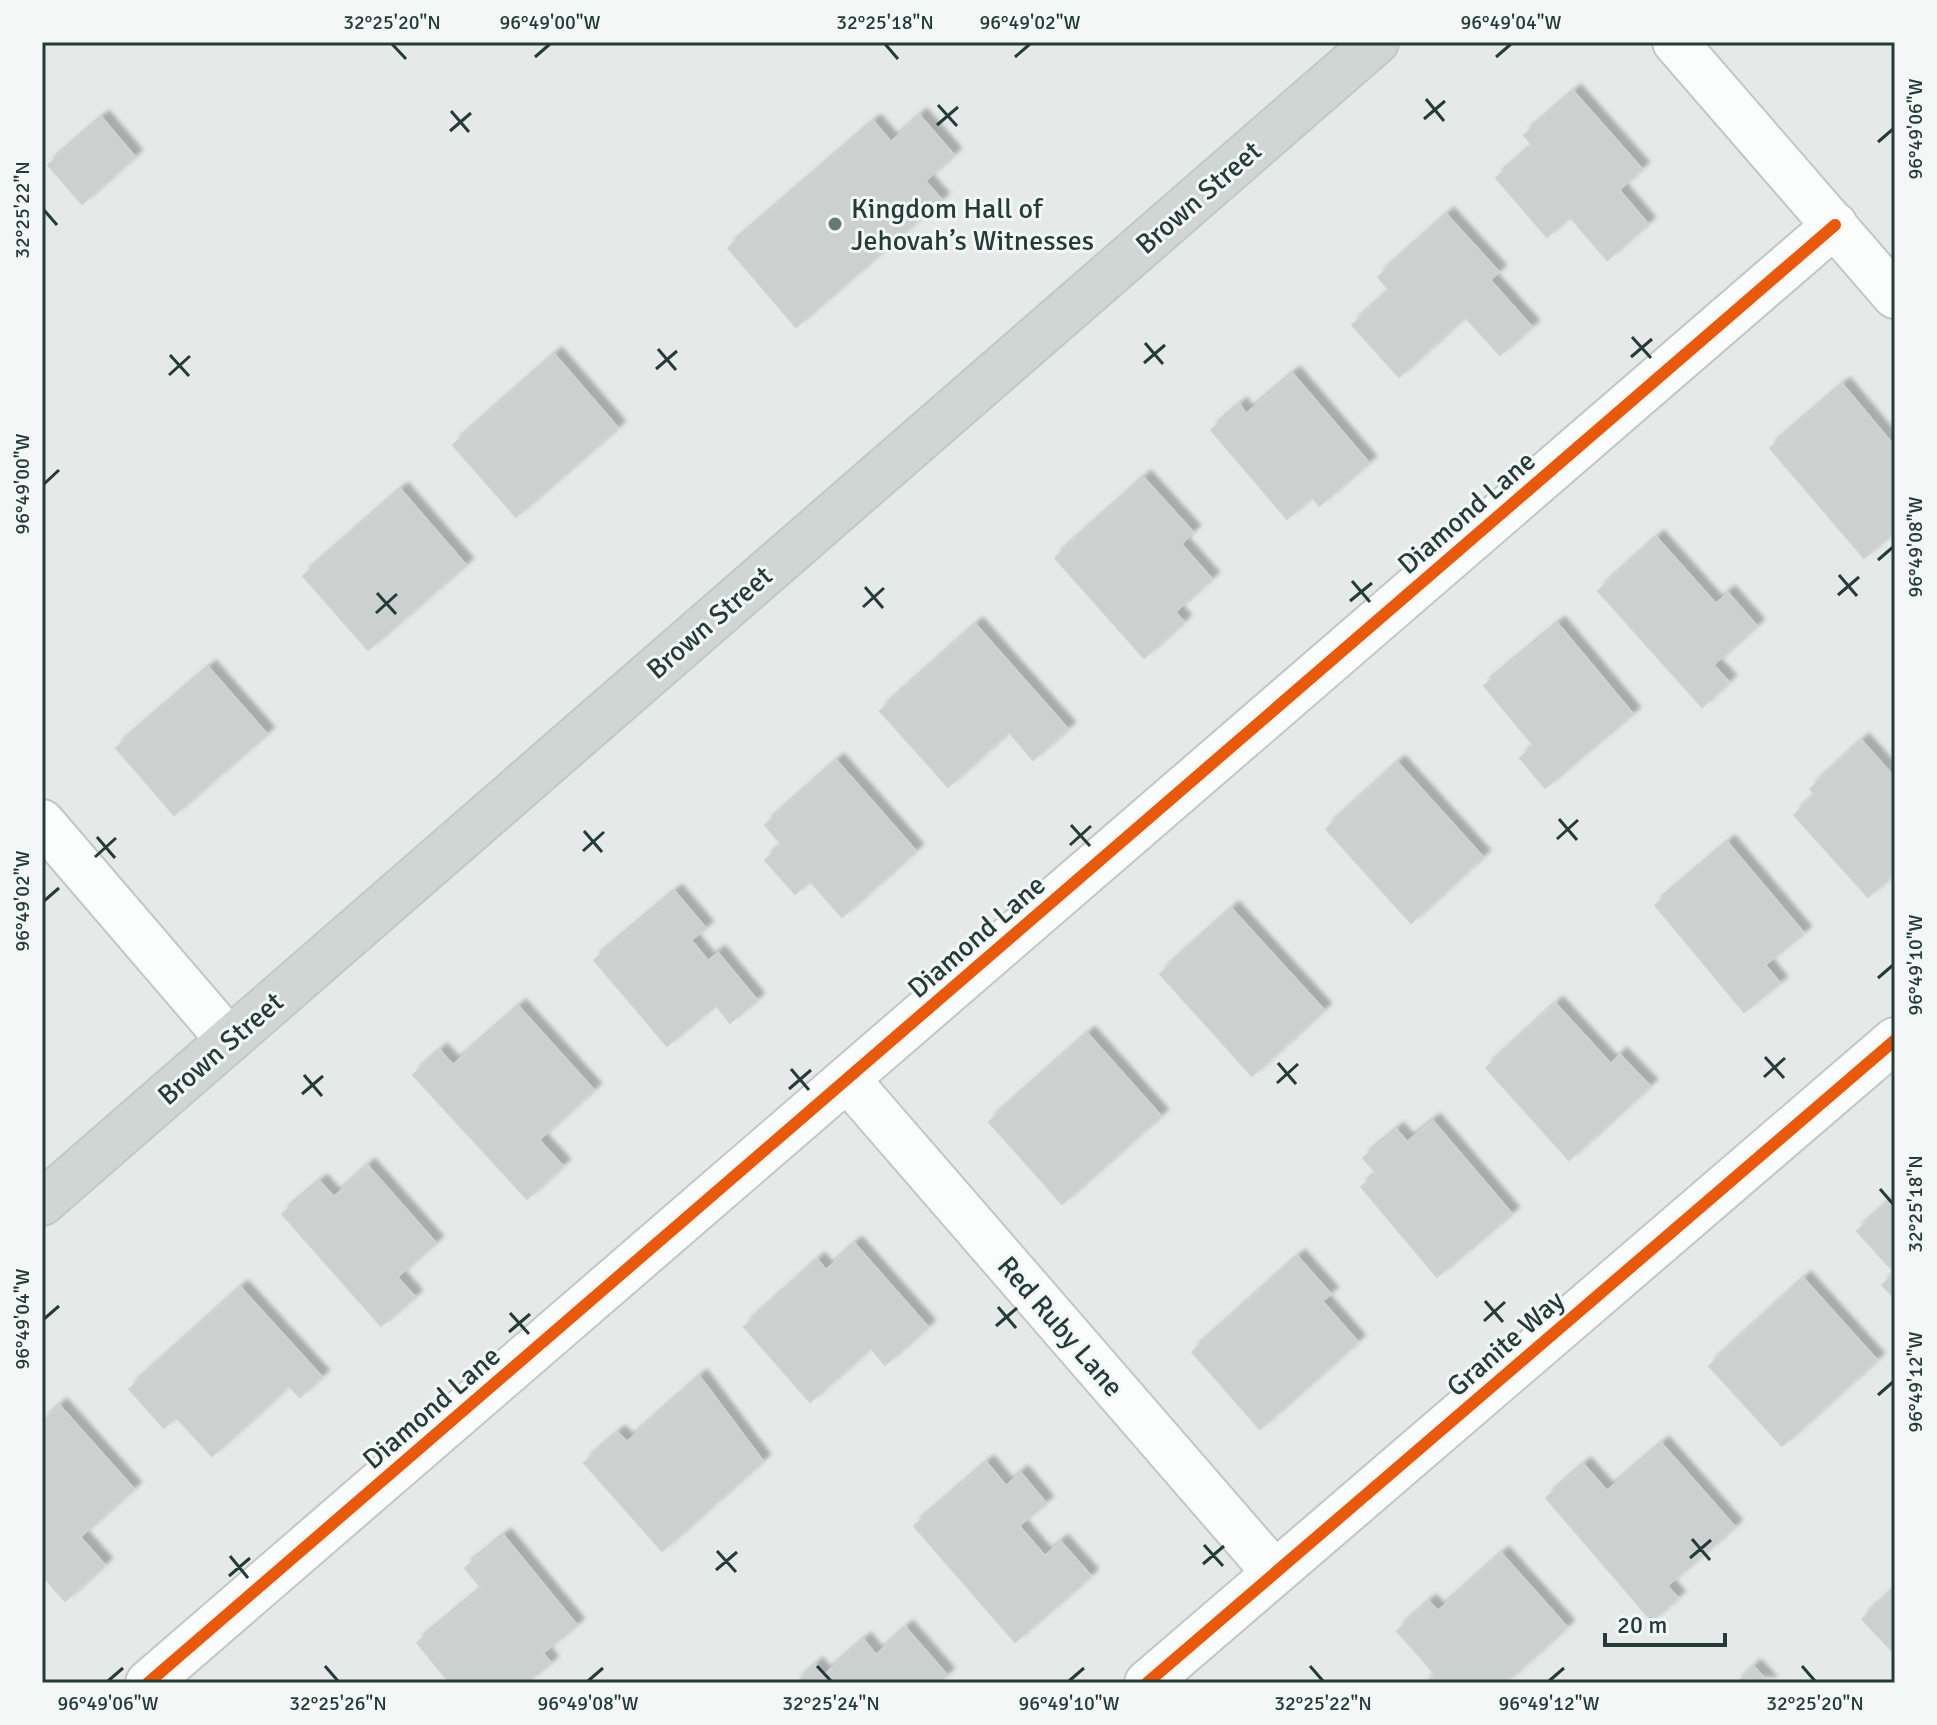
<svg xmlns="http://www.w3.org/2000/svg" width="1937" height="1725" font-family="Signika,sans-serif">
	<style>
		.building { fill: #ccd1cf; stroke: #ced3d1; stroke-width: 2; filter: url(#shadow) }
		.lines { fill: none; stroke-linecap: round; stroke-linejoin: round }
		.minor-casing { stroke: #c2c7c5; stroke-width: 48 }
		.major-casing { stroke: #c1c9c8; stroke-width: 48 }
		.minor { stroke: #fbfcfc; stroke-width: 44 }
		.major { stroke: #cfd6d4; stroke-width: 44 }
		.cycleway-casing { stroke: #f3f8f6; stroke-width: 17 }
		.cycleway { stroke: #e8590c; stroke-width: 12 }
		.ticks { fill: none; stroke: #243b38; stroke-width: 3 }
		.poi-dot { fill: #687876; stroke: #f3f8f6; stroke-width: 3 }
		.labels { text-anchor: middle; stroke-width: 6; stroke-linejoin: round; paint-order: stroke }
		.street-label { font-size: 28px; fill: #243b38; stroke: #f3f8f6 }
		.poi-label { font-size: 28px; fill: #243b38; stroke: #f3f8f6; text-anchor: start }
		.neatline { fill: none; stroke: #243b38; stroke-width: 3 }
		.ticks-label { font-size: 20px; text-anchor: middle; fill: #243b38 }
	</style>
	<defs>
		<filter id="shadow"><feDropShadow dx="7" dy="-7" stdDeviation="2" flood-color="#0004"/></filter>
	</defs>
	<rect width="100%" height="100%" fill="#e5eae8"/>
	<path class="building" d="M1574,92L1642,169L1619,190L1648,224L1607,260L1570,217L1547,237L1496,178L1533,146L1524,135Z
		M920,116L954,155L925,181L942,200L796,327L728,248L874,122L891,142Z
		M102,118L135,157L82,204L48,165Z
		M1447,215L1499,272L1490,280L1532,327L1500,355L1465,317L1399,377L1352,325L1390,291L1378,277Z
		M555,355L618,428L516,517L453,445Z
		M1293,374L1369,463L1319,506L1312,497L1287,519L1211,430L1240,405L1246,414Z
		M1843,385L1895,447V531L1864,558L1770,448Z
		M1144,478L1193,532L1181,544L1212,579L1175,612L1184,622L1144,658L1055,558Z
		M401,490L466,565L368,650L303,576Z
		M1657,538L1716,604L1728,593L1757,626L1713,665L1729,682L1702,707L1598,591Z
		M1558,624L1633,714L1545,788L1520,758L1534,746L1484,686Z
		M976,625L1068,729L1033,760L1009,732L948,787L880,711Z
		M209,668L267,734L174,815L116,748Z
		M1862,741L1895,778V873L1868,897L1794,815L1815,795L1810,789Z
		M837,761L916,851L842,917L810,881L795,894L765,860L782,845L765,825Z
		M1398,763L1483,857L1411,923L1326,829Z
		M1728,843L1804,933L1765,965L1780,983L1744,1012L1655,905Z
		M675,892L706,928L691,940L708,961L718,953L757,1000L730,1023L716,1005L667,1046L594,960Z
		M1232,909L1324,1010L1252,1076L1160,974Z
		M1556,1004L1611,1064L1620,1055L1650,1086L1569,1160L1486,1068Z
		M519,1007L594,1090L539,1140L563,1166L527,1199L413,1075L440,1051L453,1065Z
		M1088,1034L1161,1116L1062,1204L989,1122Z
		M1433,1121L1512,1214L1437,1277L1361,1187L1377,1174L1363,1158L1397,1130L1407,1142Z
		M368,1166L436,1243L397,1277L415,1297L381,1326L282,1214L320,1182L334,1197Z
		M1895,1197V1299L1882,1285L1895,1273L1857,1231Z
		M855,1244L928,1327L885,1365L871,1348L810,1402L744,1327L818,1260L826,1270Z
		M1298,1257L1331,1294L1322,1301L1358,1342L1260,1429L1192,1352Z
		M1804,1279L1877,1360L1782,1446L1709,1366Z
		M241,1288L322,1377L300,1397L289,1386L212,1456L176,1417L164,1428L129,1389Z
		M700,1377L763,1461L662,1551L584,1463L618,1433L627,1442Z
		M60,1406L134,1489L80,1537L105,1565L65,1601L42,1575V1422Z
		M1662,1444L1735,1527L1667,1586L1678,1598L1652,1621L1546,1498L1584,1465L1607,1491Z
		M987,1463L1006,1486L1021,1473L1046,1503L1019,1526L1045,1556L1061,1542L1091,1576L1015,1642L914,1526Z
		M504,1536L577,1625L543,1653L551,1663L526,1683H450L417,1643L482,1589L465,1568Z
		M1502,1554L1567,1627L1505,1683H1425L1435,1674L1397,1631L1429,1602L1438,1611Z
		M1895,1589V1654L1862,1619Z
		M906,1628L947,1675L938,1683H796L816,1665L824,1675L864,1640L876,1655Z
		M1754,1667L1769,1683H1737Z"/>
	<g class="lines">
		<g class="minor-casing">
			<path id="minor" d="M1675,42L1895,296
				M42,822L229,1040
				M847,1079L1275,1573
				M148,1683L1835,225
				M1147,1683L1895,1040"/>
		</g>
		<g class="major-casing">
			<path id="major" d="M42,1203L1376,42"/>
		</g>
		<use href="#minor" class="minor"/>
		<use href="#major" class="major"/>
		<g class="cycleway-casing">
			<path id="cycleway" d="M148,1683L1835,225
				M1147,1683L1895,1040"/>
		</g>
		<use href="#cycleway" class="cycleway"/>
	</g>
	<path class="ticks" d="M392,44L406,59M885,44L898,59M535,57L550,44M1015,57L1030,44M1496,57L1511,44M1426,99L1444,121M938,105L957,126M451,111L469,132M1424,119L1445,101M937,125L958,107M450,131L471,113M1878,142L1893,129M44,210L57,225M1632,337L1651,358M1145,343L1163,364M658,349L676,370M170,355L189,376M1631,357L1652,339M1144,363L1165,345M656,369L677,351M169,375L190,356M44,484L59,470M1878,560L1893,547M1839,575L1857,596M1352,581L1370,602M865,587L883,608M377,593L396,614M1838,595L1859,577M1350,601L1372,583M863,607L884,588M376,613L397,594M1559,819L1577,840M1071,825L1090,846M584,831L602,852M97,837L115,858M1557,839L1578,820M1070,845L1091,826M583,851L604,832M95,857L116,838M44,901L59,888M1878,978L1893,965M1765,1057L1784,1078M1278,1063L1296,1084M791,1069L809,1090M304,1075L322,1096M1764,1077L1785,1058M1277,1083L1298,1064M789,1089L811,1070M302,1094L323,1076M1880,1189L1893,1204M1485,1301L1503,1322M998,1307L1016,1328M510,1313L529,1334M44,1319L59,1306M1484,1321L1505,1302M996,1326L1017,1308M509,1332L530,1314M1878,1395L1893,1382M1692,1539L1710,1560M1204,1545L1223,1566M717,1551L736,1572M230,1556L248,1578M1690,1558L1711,1540M1203,1564L1224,1546M716,1570L737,1552M229,1576L250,1558M325,1666L338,1681M817,1666L831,1681M1310,1666L1323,1681M1802,1666L1815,1681M108,1681L123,1668M588,1681L603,1668M1069,1681L1084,1668M1549,1681L1564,1668"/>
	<circle class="poi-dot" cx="835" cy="224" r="8"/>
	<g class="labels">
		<g class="street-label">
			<text transform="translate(1198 197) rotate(-41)" y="10">Brown Street</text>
			<text transform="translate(1466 512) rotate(-41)" y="10">Diamond Lane</text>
			<text transform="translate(709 622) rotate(-41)" y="10">Brown Street</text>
			<text transform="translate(976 936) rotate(-41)" y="10">Diamond Lane</text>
			<text transform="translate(220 1048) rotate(-41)" y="10">Brown Street</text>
			<text transform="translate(1061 1326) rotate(49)" y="10">Red Ruby Lane</text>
			<text transform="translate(1505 1343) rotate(-41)" y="10">Granite Way</text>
			<text transform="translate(431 1407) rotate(-41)" y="10">Diamond Lane</text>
		</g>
		<g class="poi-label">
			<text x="851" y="218">Kingdom Hall of<tspan x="851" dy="32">Jehovah’s Witnesses</tspan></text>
		</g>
	</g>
	<rect width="1937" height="1725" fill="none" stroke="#f3f8f6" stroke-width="88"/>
	<path d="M1605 1633v12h120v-12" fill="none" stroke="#243b38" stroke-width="4"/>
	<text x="1617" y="1633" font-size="24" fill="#243b38" stroke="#f3f8f6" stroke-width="6" paint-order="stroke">20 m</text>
	<rect x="44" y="44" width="1849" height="1637" class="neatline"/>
	<g class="ticks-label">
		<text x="392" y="29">32°25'20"N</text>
		<text x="550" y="29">96°49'00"W</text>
		<text x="885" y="29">32°25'18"N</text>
		<text x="1030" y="29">96°49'02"W</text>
		<text x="1511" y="29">96°49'04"W</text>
		<text transform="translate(1915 129) rotate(-90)" y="7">96°49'06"W</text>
		<text transform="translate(22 210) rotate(-90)" y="7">32°25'22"N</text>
		<text transform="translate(22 484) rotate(-90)" y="7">96°49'00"W</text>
		<text transform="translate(1915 547) rotate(-90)" y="7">96°49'08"W</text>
		<text transform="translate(22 901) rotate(-90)" y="7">96°49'02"W</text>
		<text transform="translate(1915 965) rotate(-90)" y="7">96°49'10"W</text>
		<text transform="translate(1915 1204) rotate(-90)" y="7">32°25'18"N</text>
		<text transform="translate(22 1319) rotate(-90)" y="7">96°49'04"W</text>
		<text transform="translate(1915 1382) rotate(-90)" y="7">96°49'12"W</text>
		<text x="108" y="1710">96°49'06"W</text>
		<text x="338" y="1710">32°25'26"N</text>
		<text x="588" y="1710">96°49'08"W</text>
		<text x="831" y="1710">32°25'24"N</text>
		<text x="1069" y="1710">96°49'10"W</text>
		<text x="1323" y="1710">32°25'22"N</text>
		<text x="1549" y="1710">96°49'12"W</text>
		<text x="1815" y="1710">32°25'20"N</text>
	</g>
</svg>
